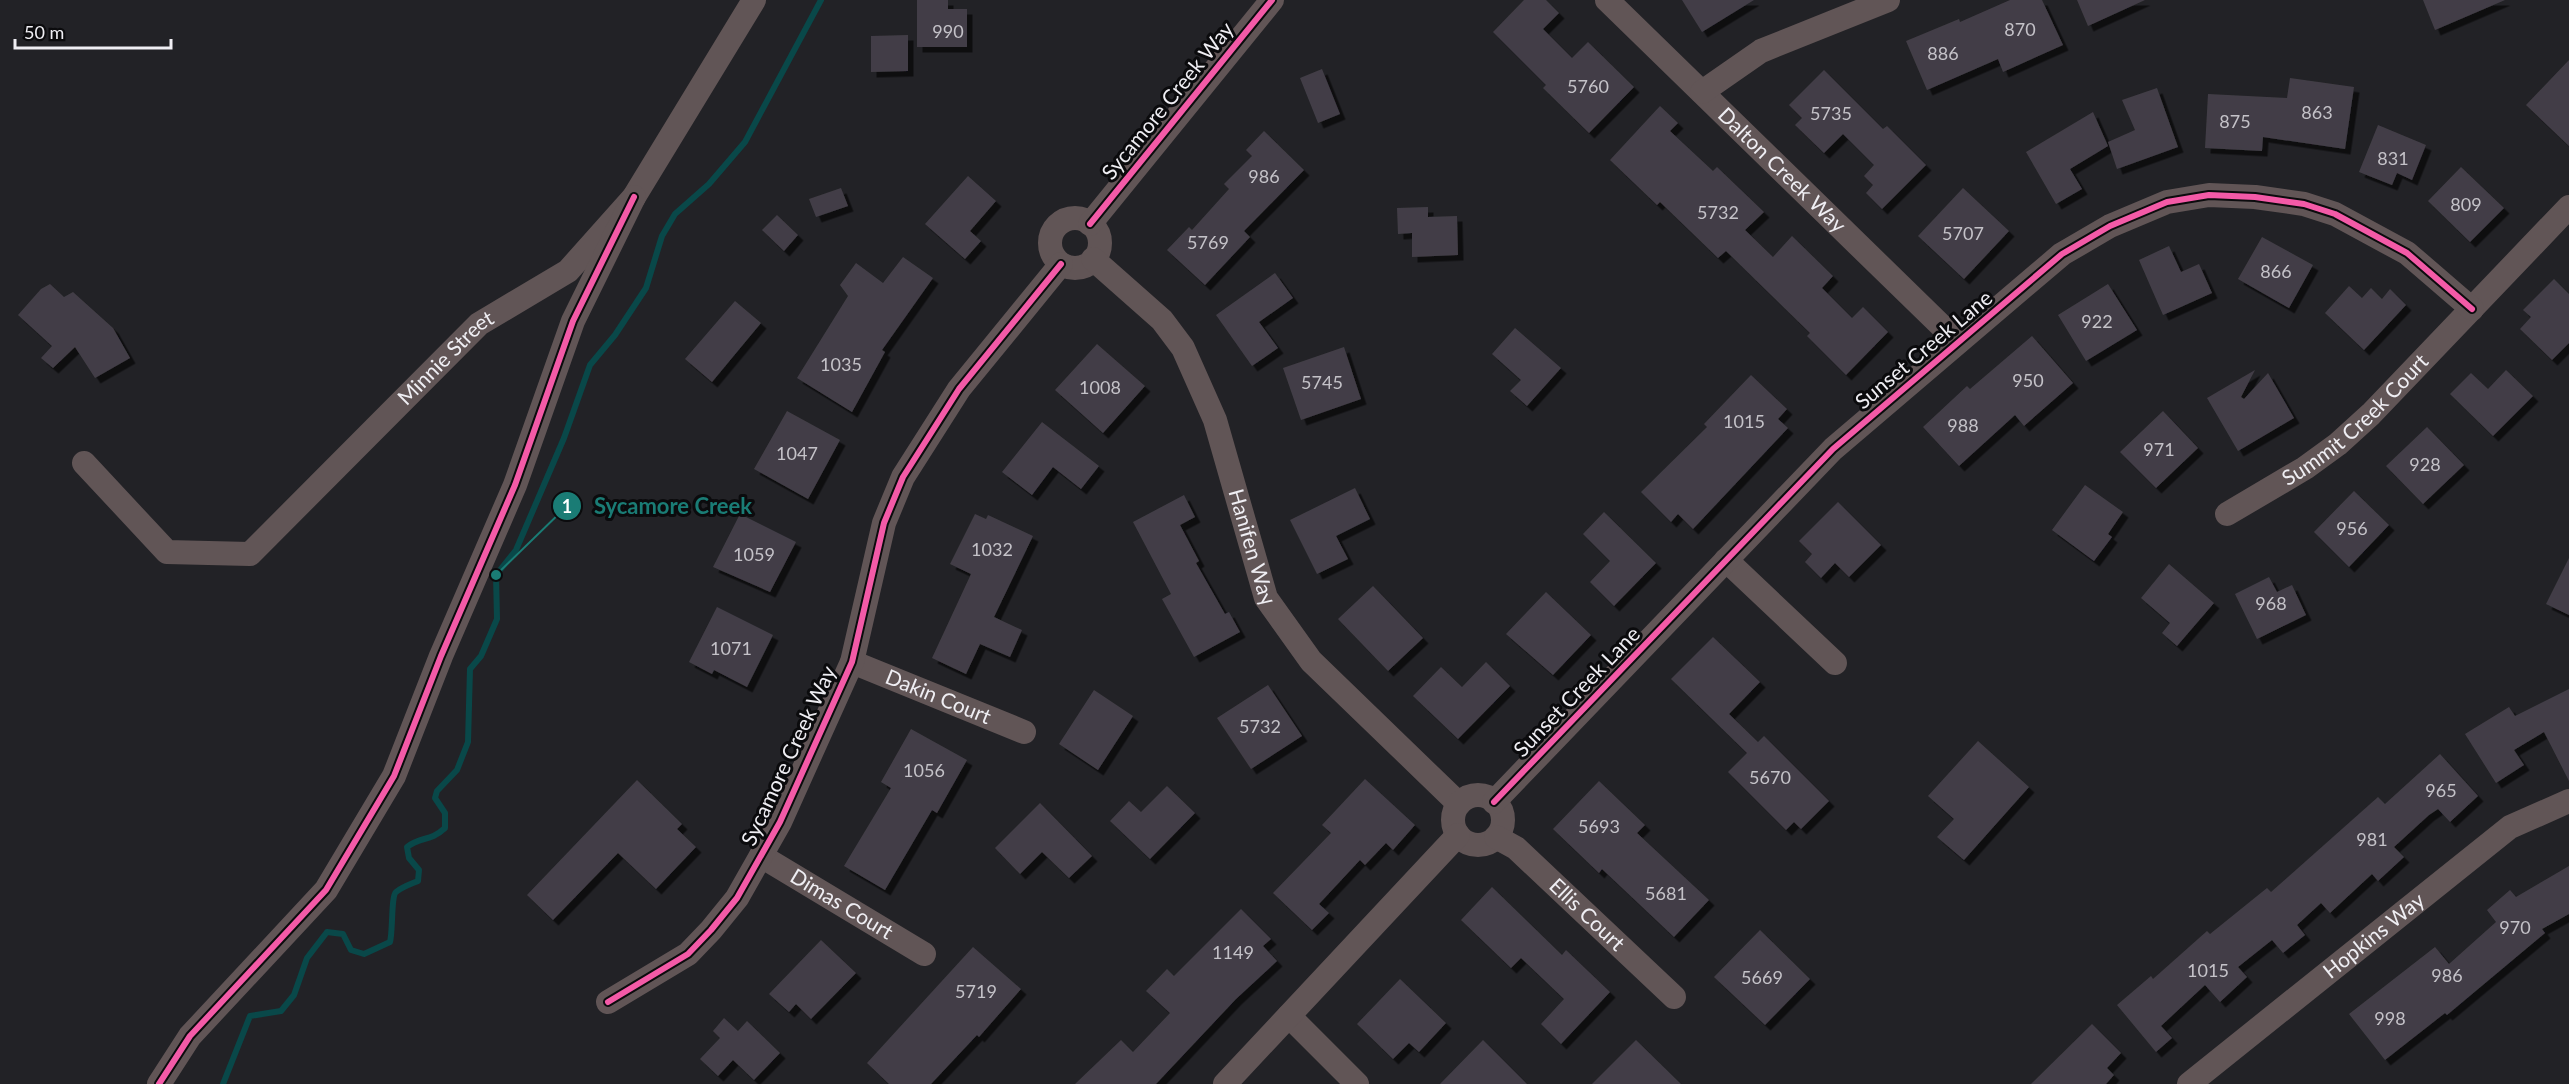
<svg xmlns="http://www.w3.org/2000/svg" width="2569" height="1084" font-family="Lato,sans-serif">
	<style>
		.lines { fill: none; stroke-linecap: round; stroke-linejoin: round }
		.stream { stroke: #094849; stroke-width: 6 }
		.building { fill: #423e46; filter: url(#shadow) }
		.street { stroke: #615556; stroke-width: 24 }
		.cycleway-casing { stroke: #0b0b0d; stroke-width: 10 }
		.cycleway { stroke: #f35aa7; stroke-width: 6 }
		.labels { text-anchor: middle; stroke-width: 6; stroke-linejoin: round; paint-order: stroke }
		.number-label { font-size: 18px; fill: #c4c2c8 }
		.street-label { font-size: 21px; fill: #efeef3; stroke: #0b0b0d }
		.leader { fill: none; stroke: #1a7c75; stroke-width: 2 }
		.callout-dot { fill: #1a7c75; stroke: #0b0b0d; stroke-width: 2 }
		.mark-label { font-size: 18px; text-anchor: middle; font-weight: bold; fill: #fff }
		.callout-label { font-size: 22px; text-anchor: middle; font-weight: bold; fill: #1a7c75; stroke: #0b0b0d; stroke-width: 6; stroke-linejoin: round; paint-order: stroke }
	</style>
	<defs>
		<filter id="shadow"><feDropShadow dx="5.5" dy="5.5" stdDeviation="0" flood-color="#0009"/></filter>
	</defs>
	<rect width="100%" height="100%" fill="#222226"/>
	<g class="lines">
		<path class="stream" d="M223,1084L250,1016L281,1011L294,995L307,958L327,932L343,934L351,950L364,954L390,942C393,931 391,896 396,892C402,887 411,884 418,881L419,870L409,858L407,847C421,836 430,842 445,828V813L435,798L437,791L457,770L468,742L470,669L481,656L497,619L496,575L516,550L564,438L590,365L615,335L646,288L662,236L675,214L709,184L745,142L821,0"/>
	</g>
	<path class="building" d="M917,0H948V9H967V47H917Z
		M1524,0H1546L1559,13L1543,29L1572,58L1588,42L1634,87L1589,133L1543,88L1546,85L1493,32Z
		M1682,0H1754L1702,32Z
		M2010,0H2042L2063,45L2003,72L1998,59L1927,90L1906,41L1959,19L1960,22Z
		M2077,0H2145L2088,26Z
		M2423,0H2505L2435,30Z
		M908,35V71L871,72V36Z
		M2569,60V146L2526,105Z
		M1322,69L1340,114L1318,123L1300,78Z
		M1824,70L1883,129L1887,126L1926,165L1882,209L1866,193L1873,185L1864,176L1874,165L1843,134L1824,153L1795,125L1802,118L1789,105Z
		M2290,78L2354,87L2345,149L2263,137L2262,151L2205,148L2208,94L2287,98Z
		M2157,88L2178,147L2117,169L2108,142L2135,130L2122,100Z
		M1660,106L1678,123L1670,131L1713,171L1717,167L1764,212L1745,230L1773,257L1792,236L1833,276L1822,288L1852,318L1863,307L1888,332L1846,375L1807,336L1810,333L1726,251L1718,258L1660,202L1657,205L1610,160Z
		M2093,112L2108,146L2070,169L2082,189L2056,204L2026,152Z
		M2378,125L2426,145L2412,180L2397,173L2392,185L2359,172Z
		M1264,131L1304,170L1244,231L1250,237L1205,285L1167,250L1189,227L1192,230L1229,189L1224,184L1252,156L1246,150Z
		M2461,167L2504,208L2470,242L2428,201Z
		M968,176L996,201L970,231L981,241L965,259L925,224Z
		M841,188L848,206L816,217L809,199Z
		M1963,188L2009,231L1964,279L1918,236Z
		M1428,207V217L1457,216L1458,255L1412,257V233L1398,234L1397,208Z
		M777,215L798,235L784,251L762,230Z
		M2262,237L2313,265L2289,308L2238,279Z
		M2169,246L2181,272L2199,264L2212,293L2163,315L2139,260Z
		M903,257L933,278L882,350L885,352L852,412L797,378L848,296L840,285L856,263L883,283Z
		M1275,273L1293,298L1259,322L1278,348L1252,366L1216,315Z
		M2554,279L2569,294V343L2552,360L2520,329L2531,317L2523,310Z
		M50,284L64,297L73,292L113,328L130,358L95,378L75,347L53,368L41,358L52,346L18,315L41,289Z
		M2108,284L2137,330L2086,361L2058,315Z
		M2349,286L2362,298L2371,288L2382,299L2390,289L2406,305L2364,350L2325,313Z
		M735,301L761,323L712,382L685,359Z
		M1515,328L1561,368L1527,406L1510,391L1521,380L1492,354Z
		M2032,336L2073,383L2024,426L2015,415L1959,466L1923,427L1967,386L1970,389Z
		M1097,344L1145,386L1103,433L1055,390Z
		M1344,347L1361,399L1301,420L1283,368Z
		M2255,370L2241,397L2244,399L2268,373L2294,418L2238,451L2207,398Z
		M2506,370L2533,396L2493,436L2450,394L2471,373L2488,389Z
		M1751,375L1787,409L1778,419L1788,428L1693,529L1678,514L1671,522L1641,492L1707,427L1704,424Z
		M787,411L840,440L808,499L754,469Z
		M2163,411L2198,448L2156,488L2120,452Z
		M1042,422L1099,466L1081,489L1053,467L1032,495L1002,472Z
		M2427,427L2464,465L2423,504L2386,466Z
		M2085,485L2123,512L2108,534L2112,537L2094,561L2052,530Z
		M1355,488L1370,519L1336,536L1348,559L1317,574L1290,520Z
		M2354,491L2389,525L2349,567L2314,532Z
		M1184,495L1195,517L1180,525L1199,561L1196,563L1225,614L1229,612L1240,632L1194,657L1162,599L1171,594L1133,522Z
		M1838,502L1881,545L1849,577L1835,563L1821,578L1805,562L1812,554L1799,541Z
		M1604,512L1656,563L1614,606L1590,582L1610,561L1583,534Z
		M740,514L796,542L770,592L713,567Z
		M975,514L986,519L988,515L1033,536L994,617L1022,630L1010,657L980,644L966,674L932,658L971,574L950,564Z
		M2569,558V615L2546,604Z
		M2169,564L2214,603L2177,646L2162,633L2170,623L2141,598Z
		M2269,577L2277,592L2292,585L2306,615L2257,639L2235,594Z
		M1373,586L1423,638L1388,671L1338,619Z
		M1546,592L1591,635L1553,675L1506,634Z
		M717,607L773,635L747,687L714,670L712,674L689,662Z
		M1713,637L1760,682L1729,714L1758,742L1764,736L1829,801L1801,829L1794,822L1786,830L1728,772L1747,753L1671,679Z
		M1486,662L1510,686L1458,739L1413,696L1441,667L1462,687Z
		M1268,685L1302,736L1251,769L1217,718Z
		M2569,689V781L2544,732L2514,750L2524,765L2496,783L2465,734L2509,707L2515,716Z
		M1094,690L1133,716L1098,770L1059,744Z
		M911,729L967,760L937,813L932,810L885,890L844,866L891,788L881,782Z
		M1978,741L2029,787L1964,860L1937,837L1954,819L1928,796Z
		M2440,754L2478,796L2450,822L2438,809L2429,815L2394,847L2404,857L2378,881L2372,874L2330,913L2321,903L2297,925L2305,935L2283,953L2272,940L2238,967L2247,977L2220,1002L2205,985L2161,1026L2172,1038L2156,1052L2117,1005L2151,976L2153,979L2207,931L2210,934L2267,888L2271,892L2378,797L2385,804Z
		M1365,779L1415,825L1393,850L1386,843L1365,865L1360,860L1319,904L1329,913L1312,930L1273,893L1331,833L1322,825Z
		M637,780L682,824L677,829L696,847L656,889L618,853L553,920L527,895Z
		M1599,781L1645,825L1637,833L1709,900L1674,937L1602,869L1599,873L1553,829Z
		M1167,786L1195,813L1150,859L1110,821L1129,801L1141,812Z
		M1040,803L1092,856L1069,878L1042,852L1020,874L995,848Z
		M2569,866V914L2542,929L2545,933L2447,1015L2445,1013L2385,1060L2349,1014L2435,947L2449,964L2496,922L2487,910L2510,890L2516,897Z
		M1492,887L1562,955L1566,950L1610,992L1561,1044L1541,1024L1564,999L1521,958L1511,968L1461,920Z
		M1241,909L1271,939L1263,946L1277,961L1236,999L1156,1084H1075L1121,1040L1133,1052L1170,1013L1146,991L1167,969L1174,976Z
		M1760,930L1810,979L1765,1025L1714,977Z
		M821,940L856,973L811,1019L796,1004L789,1012L769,994Z
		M973,947L1021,989L979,1037L977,1035L931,1084H889L867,1063Z
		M1400,979L1446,1023L1419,1052L1409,1043L1393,1059L1357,1024Z
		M724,1018L738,1031L747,1021L780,1053L754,1080L733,1060L718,1076L700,1059L720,1038L713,1031Z
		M2092,1024L2121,1053L2107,1068L2114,1075L2106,1084H2031Z
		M1483,1040L1527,1084H1440Z
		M1636,1040L1681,1084H1592Z"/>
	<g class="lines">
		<g class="street">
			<path id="s1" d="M1607,0L1958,342"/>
			<path d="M1702,92L1761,51L1888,0"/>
			<circle cx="1075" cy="243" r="25"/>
			<path d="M1090,224L1272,0"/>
			<path id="s2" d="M1093,259L1162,320L1183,348L1215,420L1266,598L1311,661L1459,804"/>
			<path id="s3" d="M84,463L167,552L250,554L479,324L568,271L634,197L754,0"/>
			<path id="s4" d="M2227,514L2305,468L2338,444L2371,414L2569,207"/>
			<path d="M1726,560L1835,663"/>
			<path id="s5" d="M852,662L1024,732"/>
			<circle cx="1478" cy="820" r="25"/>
			<path d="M1494,802L1833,449L2062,254L2110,226L2167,202L2209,195L2255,197L2304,204L2335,214L2407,253L2472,309"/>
			<path id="s6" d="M1496,837L1516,848L1674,997"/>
			<path id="s7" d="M761,856L924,954"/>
			<path d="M608,1002L688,954L711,930L737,898L780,822L852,662L884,523L903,477L959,389L1061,264"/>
			<path d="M1289,1016L1357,1084"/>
			<path d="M159,1084L190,1036L326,890L394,776L441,656L515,485L573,321L634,197"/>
			<path d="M1225,1084L1458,835"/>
			<path id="s8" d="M2189,1084L2510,827L2569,801"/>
		</g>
		<g class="cycleway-casing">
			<path id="cycleway" d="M1090,224L1272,0
				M1494,802L1833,449L2062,254L2110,226L2167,202L2209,195L2255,197L2304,204L2335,214L2407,253L2472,309
				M608,1002L688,954L711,930L737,898L780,822L852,662L884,523L903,477L959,389L1061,264
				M159,1084L190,1036L326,890L394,776L441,656L515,485L573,321L634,197"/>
		</g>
		<use href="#cycleway" class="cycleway"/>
	</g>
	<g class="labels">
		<g class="number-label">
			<text x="2020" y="36">870</text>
			<text x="948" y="38">990</text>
			<text x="1943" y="60">886</text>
			<text x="1588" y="93">5760</text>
			<text x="2317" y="119">863</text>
			<text x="1831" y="120">5735</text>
			<text x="2235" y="128">875</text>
			<text x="2393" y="165">831</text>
			<text x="1264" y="183">986</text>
			<text x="2466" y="211">809</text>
			<text x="1718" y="219">5732</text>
			<text x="1963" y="240">5707</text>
			<text x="1208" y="249">5769</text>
			<text x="2276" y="278">866</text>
			<text x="2097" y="328">922</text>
			<text x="841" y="371">1035</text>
			<text x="2028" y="387">950</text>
			<text x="1322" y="389">5745</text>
			<text x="1100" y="394">1008</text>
			<text x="1744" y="428">1015</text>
			<text x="1963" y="432">988</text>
			<text x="2159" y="456">971</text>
			<text x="797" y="460">1047</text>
			<text x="2425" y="471">928</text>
			<text x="2352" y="535">956</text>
			<text x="992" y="556">1032</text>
			<text x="754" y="561">1059</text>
			<text x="2271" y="610">968</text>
			<text x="731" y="655">1071</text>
			<text x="1260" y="733">5732</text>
			<text x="924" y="777">1056</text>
			<text x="1770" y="784">5670</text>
			<text x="2441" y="797">965</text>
			<text x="1599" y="833">5693</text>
			<text x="2372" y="846">981</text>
			<text x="1666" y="900">5681</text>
			<text x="2515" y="934">970</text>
			<text x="1233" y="959">1149</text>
			<text x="2208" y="977">1015</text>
			<text x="2447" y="982">986</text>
			<text x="1762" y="984">5669</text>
			<text x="976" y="998">5719</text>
			<text x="2390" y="1025">998</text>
		</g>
		<g class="street-label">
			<text transform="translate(1168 101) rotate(-51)" y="7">Sycamore Creek Way</text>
			<text dy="7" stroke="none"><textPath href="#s1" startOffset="244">Dalton Creek Way</textPath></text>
			<text transform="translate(1924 350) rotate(-40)" y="7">Sunset Creek Lane</text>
			<text dy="7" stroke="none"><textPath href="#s3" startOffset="482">Minnie Street</textPath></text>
			<text dy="7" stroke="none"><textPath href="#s4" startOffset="160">Summit Creek Court</textPath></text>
			<text dy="7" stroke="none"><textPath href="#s2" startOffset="338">Hanifen Way</textPath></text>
			<text transform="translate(1577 692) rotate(-46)" y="7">Sunset Creek Lane</text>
			<text dy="7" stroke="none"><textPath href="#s5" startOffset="93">Dakin Court</textPath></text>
			<text transform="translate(789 756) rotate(-65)" y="7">Sycamore Creek Way</text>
			<text dy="7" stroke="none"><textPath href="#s7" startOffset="94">Dimas Court</textPath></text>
			<text dy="7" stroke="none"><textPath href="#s6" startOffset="120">Ellis Court</textPath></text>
			<text dy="7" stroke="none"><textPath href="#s8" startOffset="237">Hopkins Way</textPath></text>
		</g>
	</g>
	<path class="leader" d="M496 575L567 506"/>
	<g class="callout-dot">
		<circle cx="496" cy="575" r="6"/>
		<circle cx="567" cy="506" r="15"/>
	</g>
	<g class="mark-label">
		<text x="567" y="513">1</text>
	</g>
	<g class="callout-label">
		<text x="673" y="514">Sycamore Creek</text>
	</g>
	<path d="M15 39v9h156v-9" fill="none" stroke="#efeef3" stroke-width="3"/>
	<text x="24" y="39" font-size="18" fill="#efeef3" stroke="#0b0b0d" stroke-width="4.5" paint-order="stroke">50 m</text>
</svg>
